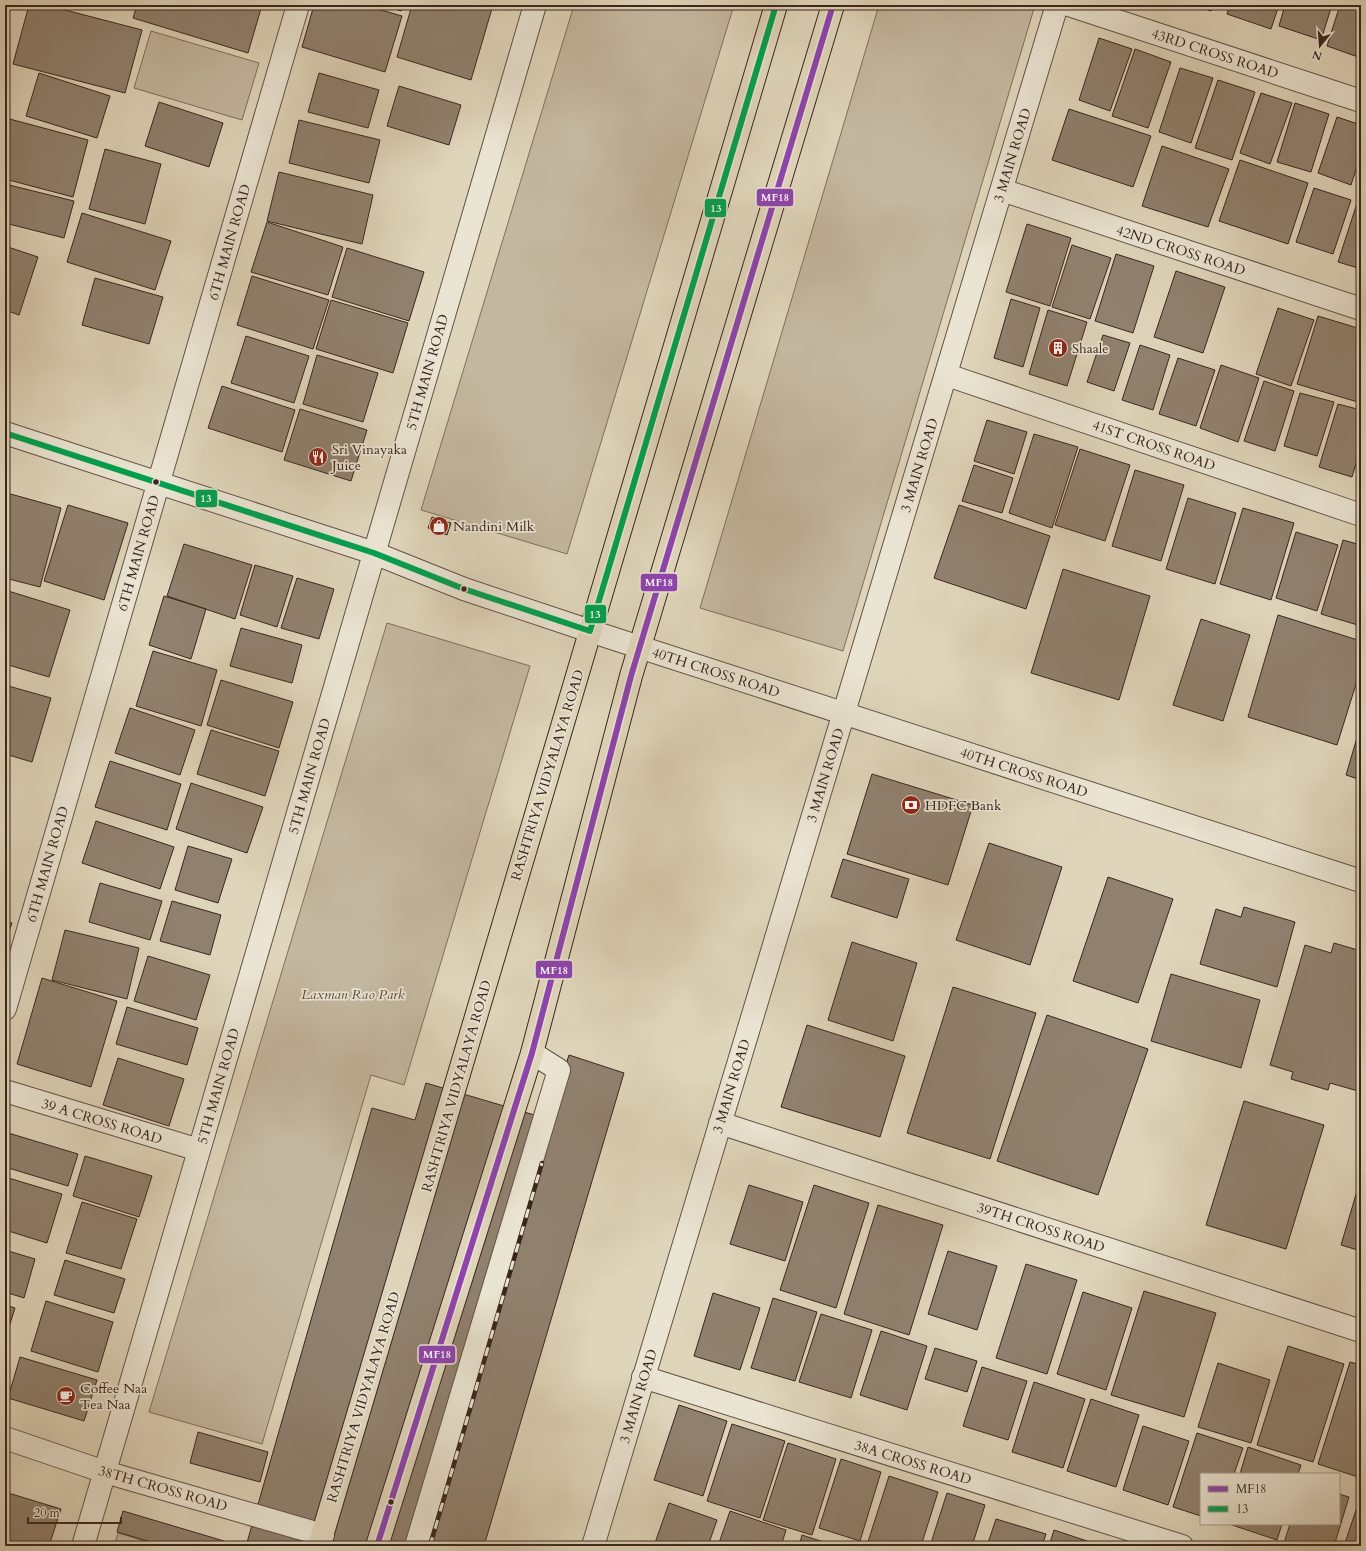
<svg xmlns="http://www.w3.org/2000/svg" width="1366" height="1551" font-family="Cardo,serif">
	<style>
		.green { fill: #c3b79f; stroke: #7f6e5e }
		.building { fill: #90816f; stroke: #3b261e }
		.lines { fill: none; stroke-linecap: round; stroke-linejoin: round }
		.minor-casing { stroke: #645245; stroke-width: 24 }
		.major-casing { stroke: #3b261e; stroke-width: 24 }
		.minor { stroke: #eae4d2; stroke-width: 22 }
		.major { stroke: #dfd5ba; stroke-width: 22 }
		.rail-casing { stroke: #3b261e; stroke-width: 4.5 }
		.rail { stroke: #eae4d2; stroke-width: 3; stroke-dasharray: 9; stroke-linecap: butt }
		.bus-1-casing { stroke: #eae4d2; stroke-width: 9 }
		.bus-2-casing { stroke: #eae4d2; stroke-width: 9 }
		.bus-1 { stroke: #8e44ad; stroke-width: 6 }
		.bus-2 { stroke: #03a04e; stroke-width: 6 }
		.bus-dot { fill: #3b261e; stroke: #eae4d2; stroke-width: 1.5 }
		.labels { text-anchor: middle; stroke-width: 3.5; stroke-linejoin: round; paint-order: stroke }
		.street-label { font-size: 14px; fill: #3b261e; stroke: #eae4d2 }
		.poi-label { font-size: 14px; fill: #3b261e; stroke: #eae4d2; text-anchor: start }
		.park-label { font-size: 14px; font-style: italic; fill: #5d4a3e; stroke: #eae4d2 }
		.line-badge { stroke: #eae4d2; stroke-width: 1.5 }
		.badge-label { font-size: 11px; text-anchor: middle; font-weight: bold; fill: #fff }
	</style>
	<rect width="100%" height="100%" fill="#dfd5ba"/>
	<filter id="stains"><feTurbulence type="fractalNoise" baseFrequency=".005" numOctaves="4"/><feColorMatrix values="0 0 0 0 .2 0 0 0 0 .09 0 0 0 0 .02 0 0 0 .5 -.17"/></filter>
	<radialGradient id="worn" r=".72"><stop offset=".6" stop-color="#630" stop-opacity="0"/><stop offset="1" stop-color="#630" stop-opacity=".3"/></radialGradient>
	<path class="green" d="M574,5H734L567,554L421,510Z
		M879,5H1035L843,651L700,608Z
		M151,31L259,63L242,120L134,88Z
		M387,623L530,666L404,1085L371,1075L262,1444L149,1412Z
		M118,1533L161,1546H114Z"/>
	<path class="building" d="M29,5H46L142,30L125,93L13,64Z
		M137,5H262L248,53L133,18Z
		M314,5H364L402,16L385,72L302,47Z
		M384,5H403L401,11Z
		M412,5H493L471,80L397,57Z
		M1193,5H1214L1211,11Z
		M1230,5H1279L1271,29L1227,14Z
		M1285,5H1332L1321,40L1279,26Z
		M1340,5H1361V58L1327,46Z
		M1099,38L1132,49L1110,111L1079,100Z
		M1135,49L1171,62L1148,128L1112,116Z
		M1180,68L1213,78L1191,143L1159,132Z
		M39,73L110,96L97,138L26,116Z
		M319,73L379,90L368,128L308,112Z
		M1218,80L1255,92L1232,160L1195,148Z
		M399,86L461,105L449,145L387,126Z
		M1261,93L1292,103L1270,164L1240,153Z
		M159,102L223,123L209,167L145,146Z
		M1295,103L1329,114L1311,172L1277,162Z
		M1069,109L1151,136L1133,187L1052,160Z
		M1337,117L1361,125V154L1351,185L1318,173Z
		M6,118L88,140L73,197L5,179V122Z
		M299,120L380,140L369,183L289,163Z
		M1162,146L1229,169L1208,227L1142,206Z
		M105,149L161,164L145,224L89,209Z
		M1240,160L1308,183L1288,244L1219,221Z
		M279,172L373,195L362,244L267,221Z
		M5,184L74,201L64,238L5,223Z
		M1314,188L1351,200L1333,254L1296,242Z
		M1359,197L1361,198V269L1338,262Z
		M82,213L171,241L155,290L67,262Z
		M267,222L343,247L328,295L251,272Z
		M1027,224L1071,238L1050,306L1006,292Z
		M1072,245L1111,258L1090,319L1052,307Z
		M5,246L38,257L19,315L5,310Z
		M347,248L424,272L409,321L332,297Z
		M1116,254L1154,266L1133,333L1095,321Z
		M1176,271L1225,287L1203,353L1154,337Z
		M252,276L329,300L313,349L237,325Z
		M95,278L163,297L149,344L82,325Z
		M1011,299L1040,308L1023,367L994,358Z
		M331,300L408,323L393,373L316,349Z
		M1278,308L1314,320L1291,386L1256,374Z
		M1048,310L1087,322L1067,386L1029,374Z
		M1318,316L1361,329V403L1297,384Z
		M1103,335L1130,343L1114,391L1087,382Z
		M246,336L309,356L294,403L231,383Z
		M1140,345L1170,355L1153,410L1122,400Z
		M317,355L378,373L363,422L303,404Z
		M1178,358L1215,370L1196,426L1159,414Z
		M1221,365L1259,378L1238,442L1200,428Z
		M1264,381L1294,391L1275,451L1244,441Z
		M222,386L295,410L282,452L208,428Z
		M1300,393L1334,402L1317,456L1284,446Z
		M1338,404L1361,410V446L1352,477L1319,467Z
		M300,409L367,430L351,481L284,460Z
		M987,420L1027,432L1014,474L974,461Z
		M1034,434L1078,447L1052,528L1009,513Z
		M1080,449L1130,465L1105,541L1055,525Z
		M974,465L1013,478L1002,513L962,501Z
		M1135,470L1184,485L1161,561L1112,546Z
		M7,493L61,508L40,587L5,578V499Z
		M1188,498L1236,513L1215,584L1166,569Z
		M68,505L128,523L104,600L44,581Z
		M959,505L1050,536L1026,609L934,578Z
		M1243,508L1294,523L1271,600L1220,584Z
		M432,517L451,523L447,535L428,528Z
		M1296,532L1338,545L1317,611L1276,598Z
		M1343,540L1361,545V626L1321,614Z
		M184,544L252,565L235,619L167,596Z
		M255,565L293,576L277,627L240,615Z
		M1063,569L1150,596L1119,700L1031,673Z
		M297,578L334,589L319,639L281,628Z
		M5,590L70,610L49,677L5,664Z
		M164,596L206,609L191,659L149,645Z
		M1278,615L1361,641V668L1337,745L1248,717Z
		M1201,619L1250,635L1223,721L1173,705Z
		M241,628L302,645L292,683L230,666Z
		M153,651L217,670L201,726L136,706Z
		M221,680L293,702L279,748L207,725Z
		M5,685L51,698L32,762L5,754Z
		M130,708L195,730L180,775L115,753Z
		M1361,724V780L1346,775Z
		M211,730L279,751L265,796L197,774Z
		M110,761L181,784L167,830L95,807Z
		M872,774L973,805L948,885L847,854Z
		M191,783L263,807L247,853L176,829Z
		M96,821L174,847L160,889L82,863Z
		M989,843L1062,867L1030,965L956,940Z
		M188,846L232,859L218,903L175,890Z
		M843,859L909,879L897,918L831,897Z
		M1108,877L1173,899L1138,1003L1073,981Z
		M100,883L162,901L150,940L89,922Z
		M172,901L221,915L210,955L160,941Z
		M1244,907L1295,922L1277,987L1200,964L1216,909L1241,917Z
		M5,921L12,923L5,942Z
		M65,930L139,948L127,999L52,980Z
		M852,942L917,963L893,1041L828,1020Z
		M1334,943L1361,951V1082L1358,1091L1330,1083L1328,1090L1291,1079L1293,1072L1270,1065L1305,945L1331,953Z
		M148,956L210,975L196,1020L134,1001Z
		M1171,974L1260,1000L1241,1068L1151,1041Z
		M42,978L117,1001L91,1087L17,1064Z
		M953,987L1036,1013L990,1159L907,1133Z
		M127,1007L198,1028L187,1065L116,1044Z
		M1047,1015L1148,1049L1098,1195L997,1161Z
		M807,1025L905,1056L880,1137L781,1107Z
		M569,1055L624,1073L484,1546H246L372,1108L415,1120L426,1083L548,1119Z
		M118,1058L184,1079L169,1126L103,1105Z
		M1244,1101L1324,1125L1286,1249L1206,1225Z
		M5,1132L78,1154L68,1186L5,1167Z
		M85,1156L152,1176L139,1217L73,1196Z
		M5,1177L62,1194L47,1243L5,1230Z
		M749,1185L803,1202L785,1261L730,1244Z
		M814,1185L869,1203L836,1308L780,1290Z
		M1357,1191L1361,1192V1251L1341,1245Z
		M82,1202L137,1219L121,1269L66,1253Z
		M878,1205L943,1225L909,1335L844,1314Z
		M5,1250L35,1259L24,1298L5,1292Z
		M948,1251L997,1266L977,1330L928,1314Z
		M65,1260L125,1279L114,1313L54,1295Z
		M1026,1264L1077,1280L1047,1374L996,1358Z
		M1144,1291L1216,1313L1184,1417L1111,1395Z
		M1083,1292L1132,1308L1106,1390L1057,1374Z
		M713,1293L760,1308L740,1370L694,1356Z
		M773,1298L817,1312L795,1381L751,1368Z
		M46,1301L113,1322L98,1372L31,1351Z
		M5,1305L15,1308L5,1340Z
		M821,1314L872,1330L851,1398L799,1382Z
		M881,1331L927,1346L907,1410L860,1395Z
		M1288,1346L1344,1364L1313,1462L1257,1445Z
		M935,1348L977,1361L967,1392L925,1379Z
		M20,1357L97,1380L84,1421L8,1398Z
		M1350,1362L1361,1365V1478L1318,1464Z
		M1218,1363L1270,1380L1251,1443L1198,1427Z
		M982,1367L1027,1381L1008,1440L963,1426Z
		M1034,1382L1085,1399L1063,1468L1012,1452Z
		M1091,1399L1139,1415L1116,1487L1067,1471Z
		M679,1405L727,1421L703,1496L654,1480Z
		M732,1424L785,1441L760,1518L707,1501Z
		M1143,1426L1189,1441L1168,1505L1123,1490Z
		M198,1432L268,1452L260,1482L190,1463Z
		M1197,1433L1243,1448L1234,1474H1201V1516L1173,1507Z
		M788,1443L836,1459L812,1535L763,1520Z
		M1248,1447L1301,1465L1298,1474H1240Z
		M841,1459L881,1472L860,1541L819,1528Z
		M889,1476L938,1492L921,1546H871L867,1545Z
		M5,1492L61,1509L49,1546H5Z
		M947,1493L985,1505L972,1546H930Z
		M1339,1494L1349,1497L1334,1546H1291L1284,1543L1290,1524H1339Z
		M1361,1495V1546H1344Z
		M669,1503L717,1520L708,1546H654Z
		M123,1511L224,1541L223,1546H164L117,1532Z
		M730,1511L786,1530L781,1546H718Z
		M996,1519L1046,1534L1042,1546H987Z
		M1229,1524H1282L1277,1540Z
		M1054,1530L1099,1545V1546H1049Z
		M802,1535L836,1546H799Z"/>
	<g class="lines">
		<g class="minor-casing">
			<path id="minor" d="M1069,5L1361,101
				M1002,190L1361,309
				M947,375L1361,515
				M5,433L374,553L464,589L590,631L1361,881
				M5,1009L298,5
				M5,1091L199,1150
				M720,1123L1361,1331
				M643,1377L1182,1546
				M5,1438L105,1472L323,1535
				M83,1546L535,5
				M416,1546L559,1070L532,1053
				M593,1546L1057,5"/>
		</g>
		<g class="major-casing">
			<path id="major" d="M319,1546L776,5
				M377,1546L532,1053L631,676L833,5"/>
		</g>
		<use href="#minor" class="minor"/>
		<use href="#major" class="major"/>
		<g class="rail-casing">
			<path id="rail" d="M430,1546L542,1163"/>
		</g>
		<use href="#rail" class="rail"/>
		<g class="bus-1-casing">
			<path id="bus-1" d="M377,1546L532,1053L631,676L833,5"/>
		</g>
		<g class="bus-2-casing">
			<path id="bus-2" d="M5,433L374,553L464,589L590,631L776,5"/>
		</g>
		<use href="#bus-1" class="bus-1"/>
		<use href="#bus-2" class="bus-2"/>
	</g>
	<defs>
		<g id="building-disc" transform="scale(1)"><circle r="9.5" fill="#8f2418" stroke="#eae4d2"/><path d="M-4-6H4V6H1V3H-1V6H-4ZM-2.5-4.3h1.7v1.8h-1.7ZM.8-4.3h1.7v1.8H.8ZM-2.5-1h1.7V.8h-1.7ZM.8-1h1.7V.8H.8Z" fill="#fff"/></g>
		<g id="restaurant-disc" transform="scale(1)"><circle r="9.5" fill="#8f2418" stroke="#eae4d2"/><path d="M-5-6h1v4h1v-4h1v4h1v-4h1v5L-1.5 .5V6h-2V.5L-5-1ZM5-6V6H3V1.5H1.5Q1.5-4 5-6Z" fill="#fff"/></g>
		<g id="shop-disc" transform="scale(1)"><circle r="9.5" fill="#8f2418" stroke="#eae4d2"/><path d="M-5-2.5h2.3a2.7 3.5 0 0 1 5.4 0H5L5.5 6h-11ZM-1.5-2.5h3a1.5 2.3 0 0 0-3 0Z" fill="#fff"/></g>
		<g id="bank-disc" transform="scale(1)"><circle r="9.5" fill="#8f2418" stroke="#eae4d2"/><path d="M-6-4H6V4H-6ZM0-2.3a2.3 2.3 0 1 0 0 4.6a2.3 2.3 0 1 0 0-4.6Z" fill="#fff"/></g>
		<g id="cafe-disc" transform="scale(1)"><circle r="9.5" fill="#8f2418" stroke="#eae4d2"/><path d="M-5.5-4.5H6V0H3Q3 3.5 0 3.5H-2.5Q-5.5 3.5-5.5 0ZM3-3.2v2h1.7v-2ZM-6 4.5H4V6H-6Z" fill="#fff"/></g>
	</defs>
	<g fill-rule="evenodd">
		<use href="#building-disc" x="1058" y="348"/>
		<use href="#restaurant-disc" x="318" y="457"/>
		<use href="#shop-disc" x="439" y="526"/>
		<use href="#bank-disc" x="911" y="805"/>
		<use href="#cafe-disc" x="66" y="1396"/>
	</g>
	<g class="bus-dot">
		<circle cx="156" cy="482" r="3.5"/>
		<circle cx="464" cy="589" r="3.5"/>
		<circle cx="391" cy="1502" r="3.5"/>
	</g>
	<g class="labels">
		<g class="street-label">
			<text transform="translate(1215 53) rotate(18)" y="5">43RD CROSS ROAD</text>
			<text transform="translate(1012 155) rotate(-73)" y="5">3 MAIN ROAD</text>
			<text transform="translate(229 242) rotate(-74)" y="5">6TH MAIN ROAD</text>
			<text transform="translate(1181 250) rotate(18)" y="5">42ND CROSS ROAD</text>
			<text transform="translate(427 372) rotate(-74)" y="5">5TH MAIN ROAD</text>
			<text transform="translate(1154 445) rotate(19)" y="5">41ST CROSS ROAD</text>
			<text transform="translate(919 465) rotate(-73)" y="5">3 MAIN ROAD</text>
			<text transform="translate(138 553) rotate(-74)" y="5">6TH MAIN ROAD</text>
			<text transform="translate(716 672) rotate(18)" y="5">40TH CROSS ROAD</text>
			<text transform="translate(1024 772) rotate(18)" y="5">40TH CROSS ROAD</text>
			<text transform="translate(547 775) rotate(-73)" y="5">RASHTRIYA VIDYALAYA ROAD</text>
			<text transform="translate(825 775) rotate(-73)" y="5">3 MAIN ROAD</text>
			<text transform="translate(309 776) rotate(-74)" y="5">5TH MAIN ROAD</text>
			<text transform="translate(47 864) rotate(-74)" y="5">6TH MAIN ROAD</text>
			<text transform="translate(218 1086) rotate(-74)" y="5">5TH MAIN ROAD</text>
			<text transform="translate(456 1086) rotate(-74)" y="5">RASHTRIYA VIDYALAYA ROAD</text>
			<text transform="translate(731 1086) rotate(-73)" y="5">3 MAIN ROAD</text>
			<text transform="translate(102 1121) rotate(17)" y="5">39 A CROSS ROAD</text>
			<text transform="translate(1041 1227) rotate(18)" y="5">39TH CROSS ROAD</text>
			<text transform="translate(638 1396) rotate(-73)" y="5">3 MAIN ROAD</text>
			<text transform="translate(363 1397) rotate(-73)" y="5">RASHTRIYA VIDYALAYA ROAD</text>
			<text transform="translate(913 1462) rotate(17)" y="5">38A CROSS ROAD</text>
			<text transform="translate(163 1488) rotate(16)" y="5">38TH CROSS ROAD</text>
		</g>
		<g class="poi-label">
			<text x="1072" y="353">Shaale</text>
			<text x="332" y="454">Sri Vinayaka<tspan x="332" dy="16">Juice</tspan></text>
			<text x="453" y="531">Nandini Milk</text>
			<text x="925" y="810">HDFC Bank</text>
			<text x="80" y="1393">Coffee Naa<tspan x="80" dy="16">Tea Naa</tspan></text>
		</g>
		<g class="park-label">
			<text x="353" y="999">Laxman Rao Park</text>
		</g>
	</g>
	<g class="line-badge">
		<rect x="756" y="188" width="38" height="19" rx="4" fill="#8e44ad"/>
		<rect x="704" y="198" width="23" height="20" rx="4" fill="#03a04e"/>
		<rect x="195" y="489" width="23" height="19" rx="4" fill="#03a04e"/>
		<rect x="640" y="573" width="38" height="19" rx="4" fill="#8e44ad"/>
		<rect x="584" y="604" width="23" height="20" rx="4" fill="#03a04e"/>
		<rect x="535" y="960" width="38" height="19" rx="4" fill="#8e44ad"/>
		<rect x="418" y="1345" width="38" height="19" rx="4" fill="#8e44ad"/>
	</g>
	<g class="badge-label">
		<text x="775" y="201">MF18</text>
		<text x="716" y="212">13</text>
		<text x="206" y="502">13</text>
		<text x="659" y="586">MF18</text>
		<text x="595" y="618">13</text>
		<text x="554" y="974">MF18</text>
		<text x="437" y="1358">MF18</text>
	</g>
	<rect width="1366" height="1551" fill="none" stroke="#dfd5ba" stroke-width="20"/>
	<rect x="6" y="6" width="1354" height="1539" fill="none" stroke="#3b261e" stroke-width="2"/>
	<rect x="10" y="10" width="1346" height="1531" fill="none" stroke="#3b261e"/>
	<rect x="1200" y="1473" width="140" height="52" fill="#eae4d2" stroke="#a4988a"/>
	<rect x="1208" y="1486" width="20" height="6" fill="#8e44ad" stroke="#a4988a"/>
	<text x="1236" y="1493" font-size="12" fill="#3b261e">MF18</text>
	<rect x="1208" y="1506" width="20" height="6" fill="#03a04e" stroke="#a4988a"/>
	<text x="1236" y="1513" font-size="12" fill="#3b261e">13</text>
	<g transform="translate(1320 46) rotate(197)" stroke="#eae4d2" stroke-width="3" paint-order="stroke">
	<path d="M0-3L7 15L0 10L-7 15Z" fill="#3b261e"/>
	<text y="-6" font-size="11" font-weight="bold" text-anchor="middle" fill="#3b261e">N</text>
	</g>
	<path d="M28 1517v6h93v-6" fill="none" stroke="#3b261e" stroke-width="2"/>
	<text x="34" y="1517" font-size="12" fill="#3b261e" stroke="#eae4d2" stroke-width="3" paint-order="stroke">20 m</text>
	<rect width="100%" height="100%" filter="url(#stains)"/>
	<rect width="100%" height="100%" fill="url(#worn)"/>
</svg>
